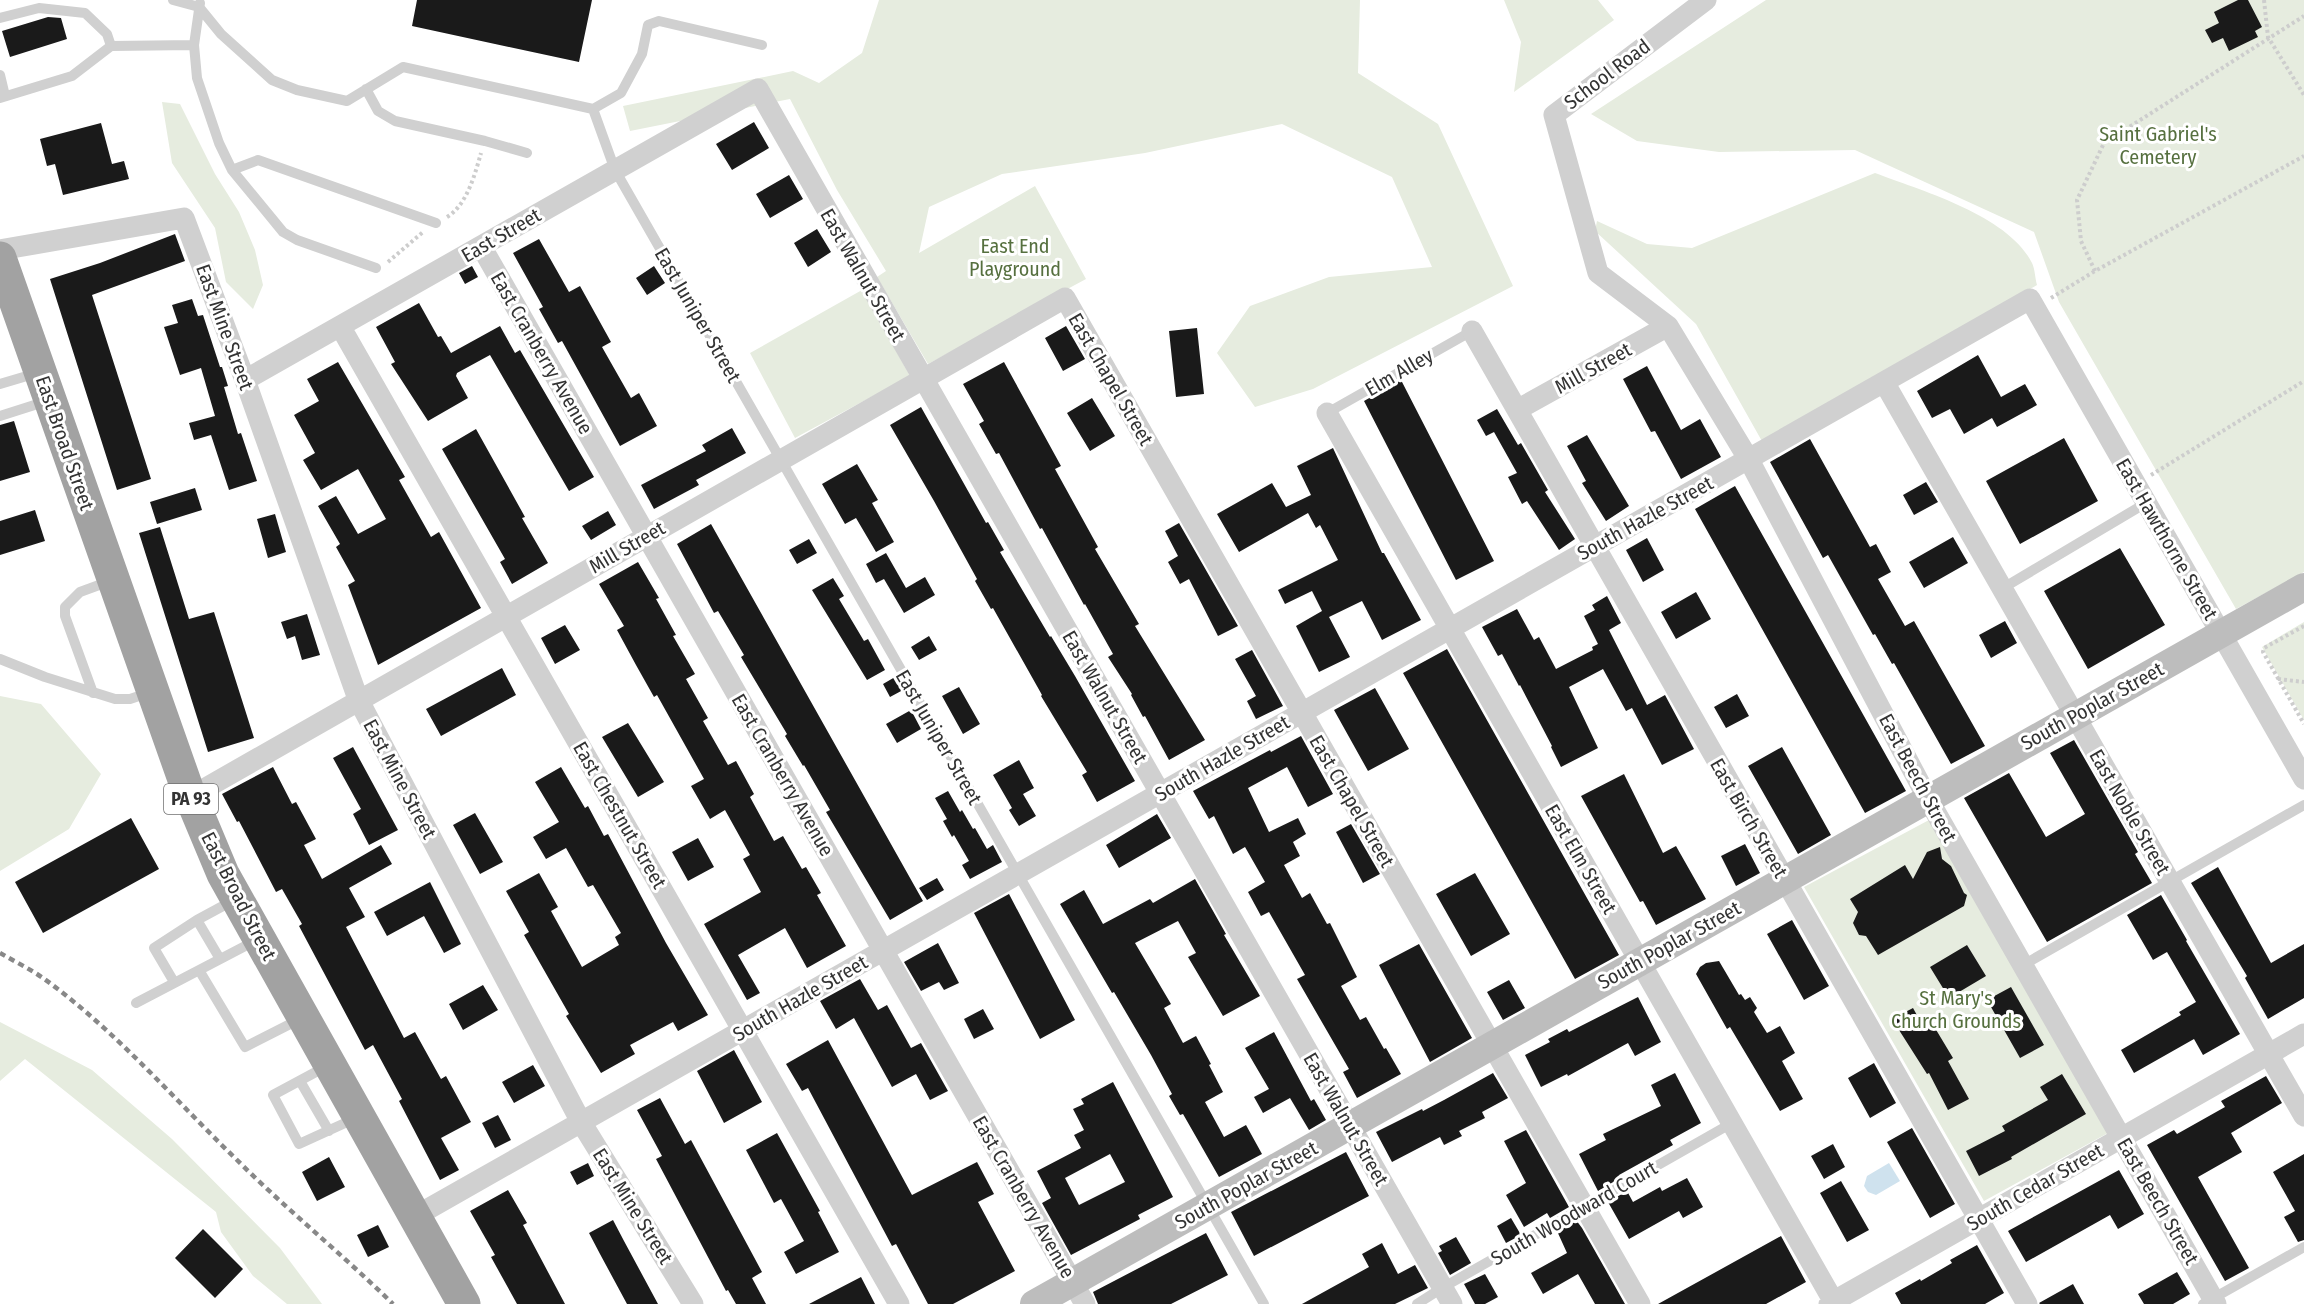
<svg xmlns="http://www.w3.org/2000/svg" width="2304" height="1304" font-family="'Fira Sans Condensed',sans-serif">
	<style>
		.green { fill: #e6ecdf }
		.water { fill: #cfe2ee }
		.building { fill: #1a1a1a; fill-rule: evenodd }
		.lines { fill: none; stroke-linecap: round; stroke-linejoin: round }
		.path { stroke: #cdcdcd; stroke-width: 4; stroke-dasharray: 3 3; stroke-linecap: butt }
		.service { stroke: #d0d0d0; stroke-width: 10 }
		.minor { stroke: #d0d0d0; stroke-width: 21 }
		.secondary { stroke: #bdbdbd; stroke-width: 28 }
		.trunk { stroke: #a2a2a2; stroke-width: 33 }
		.rail { stroke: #888; stroke-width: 4.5; stroke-dasharray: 6 4.5; stroke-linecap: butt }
		.labels { text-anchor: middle; stroke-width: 6; stroke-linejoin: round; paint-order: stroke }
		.shield { fill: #fff; stroke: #707070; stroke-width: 1.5 }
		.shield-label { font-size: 18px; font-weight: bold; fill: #333 }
		.street-label { font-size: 20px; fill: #333; stroke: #fff }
		.park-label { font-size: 20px; fill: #56703f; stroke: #fff }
	</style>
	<rect width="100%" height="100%" fill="#fff"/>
	<path class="green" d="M879,0H1360L1358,73L1438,124L1513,286L1313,389L1255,407L1217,353L1250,306L1329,277L1432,267L1392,177L1282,124L1145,153L1002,174L929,207L919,253L1035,186L1086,279L928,364L877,277L886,271L837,190L790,99L630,131L623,106L793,71L819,83L862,53Z
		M1504,0H1598L1614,20L1514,92L1521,42Z
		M1766,0H2304V572L2236,609L2059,302L2034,232L1855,150L1719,152L1637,141L1591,114Z
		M162,102L180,104L215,174L239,212L255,250L263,285L253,309L226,282L215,228L172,163Z
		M1875,173C1922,191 2008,215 2032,263C2035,269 2035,278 2037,285L1763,443L1696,324L1595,231L1597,221L1647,244L1692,248Z
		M862,290L910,376L795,438L750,353Z
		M2304,622V720L2262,647Z
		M0,696L41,704L101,774L69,829L0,871Z
		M1929,820L2108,1133L1984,1201L1804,887Z
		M0,1022L92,1070L172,1139L280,1248L322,1304H287L253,1276L221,1232L216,1212L25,1059L0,1081Z"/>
	<path class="water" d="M1889,1163L1900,1181L1876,1195L1868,1192L1864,1186L1867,1176Z"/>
	<path class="building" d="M417,0H592L579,62L412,26Z
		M2238,0H2248L2262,27L2255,31L2258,37L2229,51L2223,38L2212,43L2205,30L2219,23L2214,12Z
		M48,17L61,18L67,39L10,57L2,31Z
		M754,122L769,148L732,170L716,144Z
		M101,123L112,164L124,161L129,179L63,195L55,164L47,166L40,139Z
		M789,175L803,199L770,218L756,194Z
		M817,229L831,252L808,267L794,243Z
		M175,234L185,261L92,295L151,479L117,490L50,279L100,263Z
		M539,239L569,292L580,286L611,342L602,347L631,398L639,393L657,426L620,446L562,341L558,343L539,309L543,307L513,253Z
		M472,266L478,277L465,284L459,273Z
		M654,266L665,283L647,295L636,278Z
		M192,299L198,316L203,315L220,367H222L228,386L224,387L238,434L241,433L257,481L229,490L211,435L194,440L189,423L215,416L201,368L180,375L164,327L178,323L172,305Z
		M419,303L438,337L441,336L451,353L500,326L515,353L520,350L594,477L569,491L490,355L457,373L456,376L468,398L428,421L391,364L395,362L376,327Z
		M1066,326L1085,359L1063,371L1045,338Z
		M1197,328L1204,394L1176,397L1169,331Z
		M1978,355L2001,397L2025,384L2037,405L1997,427L1992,418L1964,434L1950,409L1932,418L1917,391Z
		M338,362L405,477L399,480L431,537L439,532L481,608L378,665L348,585L355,581L336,547L340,544L318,506L336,496L358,534L386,519L358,469L321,490L303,460L315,453L294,415L319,401L307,379Z
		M1004,362L1061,466L1055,469L1098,547L1095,549L1139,624L1135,626L1205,740L1169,760L1145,716L1143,717L1131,695L1132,694L1108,657L1113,654L1085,604L1084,605L1042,528L1040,529L999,453L996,454L979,424L984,421L963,384Z
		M1647,366L1681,430L1700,419L1721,457L1681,479L1655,431L1651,432L1623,379Z
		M1401,380L1494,561L1456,580L1364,401Z
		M1092,398L1115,436L1090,451L1067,413Z
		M921,407L986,523L988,522L1004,550L1000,552L1050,637L1051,636L1075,676L1135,781L1097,802L1082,775L1087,772L1041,696L1042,695L993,608L991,609L975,581L977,579L934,501L890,425Z
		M1497,409L1518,445L1521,443L1548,490L1545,492L1575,539L1559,550L1527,501L1522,504L1508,477L1517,473L1494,432L1486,436L1477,420Z
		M14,421L30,472L0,481V425Z
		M732,428L746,453L696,480L699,485L654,509L641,485L706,451L702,445Z
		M476,429L525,517L522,518L548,563L512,584L500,562L505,559L442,449Z
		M1587,435L1629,506L1606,521L1582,483L1586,481L1567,446Z
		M2064,438L2098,501L2020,544L1986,481Z
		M1810,439L1870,547L1876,544L1891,572L1878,579L1905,626L1914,621L1985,746L1951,764L1894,663L1892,664L1875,634L1873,635L1828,555L1823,558L1770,462Z
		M1333,448L1382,553H1384L1421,620L1382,640L1362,601L1329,617L1350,657L1319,672L1296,626L1322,611L1312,591L1285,604L1278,590L1338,560L1320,525L1316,528L1308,513L1239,552L1217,514L1272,483L1286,507L1311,495L1297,466Z
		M857,464L878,500L872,503L894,542L876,552L856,518L845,524L822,484Z
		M1926,482L1938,502L1914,515L1903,495Z
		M1735,486L1906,791L1865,813L1695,509Z
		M195,488L202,510L157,524L150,502Z
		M35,510L45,541L0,555V521Z
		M608,511L616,525L591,540L582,526Z
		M275,514L286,552L268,558L257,519Z
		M1179,523L1238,626L1218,636L1189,579L1180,584L1168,562L1178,556L1165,531Z
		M711,524L923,901L890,920L826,812L830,810L804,765L803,766L785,736L787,734L741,657L744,655L718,611L714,613L677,544Z
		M160,527L189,619L214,612L254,738L208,752L139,533Z
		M1953,537L1968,563L1924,588L1909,562Z
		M1647,538L1664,570L1643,582L1626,550Z
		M809,539L817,553L797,564L789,550Z
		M2120,548L2165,625L2088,669L2044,591Z
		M886,553L906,588L925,577L935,595L904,613L884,579L876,583L866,564Z
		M638,562L659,598L656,599L676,635L673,636L695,674L686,679L708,718L703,721L728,765L736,761L754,794L750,797L774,841L783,836L802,869L806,867L821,893L817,895L846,946L807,968L785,928L738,955L760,993L747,1000L704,924L761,892L743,859L750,855L725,810L710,819L691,786L704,779L657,695L654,697L636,665L617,630L624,626L599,584Z
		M833,578L844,596L839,599L864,641L868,639L885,670L867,680L812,590Z
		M1696,592L1711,619L1676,639L1661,612Z
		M1607,596L1621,623L1609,630L1647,705L1665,695L1694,749L1662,765L1632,708L1626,711L1603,669L1569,687L1598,748L1561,767L1551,747L1552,746L1520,685L1519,686L1502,654L1498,656L1482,627L1517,609L1534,640L1539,637L1556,669L1593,650L1592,647L1598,644L1584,616L1595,610L1592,605Z
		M307,614L320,655L302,660L295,636L287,639L281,622Z
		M2005,621L2017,643L1991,658L1979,635Z
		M565,625L580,650L555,664L541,638Z
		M929,636L937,650L919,660L911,647Z
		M1447,649L1619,955L1575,979L1403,673Z
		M1252,650L1283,706L1256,719L1247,701L1256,696L1235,659Z
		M502,668L516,695L441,736L426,709Z
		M895,677L903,690L890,697L883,684Z
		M959,687L980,724L963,734L942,696Z
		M1375,688L1409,749L1368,771L1334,710Z
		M1737,694L1749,716L1726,728L1714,707Z
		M911,710L921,729L897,743L886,724Z
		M628,723L664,782L638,797L602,737Z
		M1301,736L1333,794L1308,807L1287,767L1248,788L1269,832L1298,818L1306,834L1293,842L1300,856L1284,865L1302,898L1310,893L1327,924L1330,923L1357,977L1341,986L1360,1020L1366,1017L1384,1049L1386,1048L1401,1074L1357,1098L1343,1072L1349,1069L1297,979L1305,975L1269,912L1261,916L1248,892L1265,882L1245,847L1233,854L1214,816L1209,819L1193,791L1270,750L1271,752Z
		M2074,740L2138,852L2135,854L2152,883L2047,942L1964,798L2009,773L2046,837L2085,814L2050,753Z
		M353,747L398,830L369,845L353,814L361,809L333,758Z
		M1782,747L1831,835L1798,854L1748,766Z
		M1019,760L1034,788L1023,794L1036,816L1019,826L1009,810L1012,808L993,775Z
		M273,767L292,804L296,802L316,839L304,845L322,879L381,845L392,864L349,888L365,917L346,927L404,1038L415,1032L441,1079L446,1076L471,1122L441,1138L459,1170L440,1180L399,1101L402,1099L373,1045L365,1050L299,926L302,924L282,889L276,892L239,821L237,822L222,794Z
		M561,767L585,808L588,806L604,836L608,834L666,943L708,1015L678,1031L673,1022L630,1045L635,1054L601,1073L566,1016L569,1014L524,935L529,932L506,891L539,873L558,907L551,911L582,967L619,945L615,937L621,933L593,885L588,887L566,848L546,859L533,837L559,822L535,782Z
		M1624,774L1663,853L1676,846L1706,899L1656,925L1643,901L1640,902L1581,796Z
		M948,791L960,812L962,810L973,829L975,828L987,849L993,845L1002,862L970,879L962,865L969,861L954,835L952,837L943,821L947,819L935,798Z
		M475,813L503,862L480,874L453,825Z
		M1157,814L1171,838L1119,868L1106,845Z
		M131,818L159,869L43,933L15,882Z
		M1351,824L1380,874L1363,883L1336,832Z
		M698,838L714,867L688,881L672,852Z
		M1745,844L1760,873L1736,886L1721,856Z
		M1940,847L1942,859L1951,866L1964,893L1967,895L1964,906L1878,955L1866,936L1859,935L1853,923L1858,912L1850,899L1905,865L1913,879L1927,852Z
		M2218,867L2271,963L2304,944V998L2268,1019L2245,978L2247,976L2191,883Z
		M1475,873L1510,934L1471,956L1436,894Z
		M937,878L944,890L927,900L919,888Z
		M1195,879L1226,934L1224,935L1260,996L1223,1016L1188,957L1196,953L1178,921L1135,943L1171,1004L1164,1008L1183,1043L1196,1036L1211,1064L1209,1065L1223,1092L1205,1102L1224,1137L1246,1125L1262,1154L1219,1177L1183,1114L1180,1115L1169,1096L1172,1094L1151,1055L1114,992L1112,993L1060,904L1084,890L1103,924L1150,899L1153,903Z
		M430,882L461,944L444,953L424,916L387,936L374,912Z
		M1009,894L1075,1020L1040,1039L974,913Z
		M2161,895L2187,940L2186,941L2240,1034L2203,1055L2194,1039L2134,1073L2121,1050L2181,1015L2179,1012L2196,1002L2167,952L2153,960L2127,915Z
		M1792,920L1829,986L1804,1000L1767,934Z
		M938,943L959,983L944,990L939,982L921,991L904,962Z
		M1419,944L1472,1038L1430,1062L1379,965Z
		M1967,945L1986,976L1949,998L1930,967Z
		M1719,961L1739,995L1741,994L1745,1000L1750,997L1757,1008L1754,1012L1767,1033L1780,1026L1795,1053L1782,1061L1803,1099L1780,1111L1730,1027L1727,1029L1696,974L1700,967L1706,963Z
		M860,979L878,1010L887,1005L911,1048L921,1043L948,1091L930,1100L916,1074L892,1087L854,1018L836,1029L820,1001Z
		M1509,980L1525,1008L1503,1020L1487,992Z
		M483,985L498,1010L463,1030L449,1004Z
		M2011,987L2044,1045L2020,1058L1987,1000Z
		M1638,997L1661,1042L1635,1056L1628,1043L1568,1076L1567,1074L1541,1087L1525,1055L1550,1042L1548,1039L1567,1029L1569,1032Z
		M1913,1008L1924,1028L1932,1023L1953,1058L1948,1061L1969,1099L1948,1110L1929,1073L1927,1074L1892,1019Z
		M983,1009L994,1029L974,1039L964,1019Z
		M1274,1032L1311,1101L1314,1099L1326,1120L1309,1130L1290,1098L1263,1113L1254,1097L1269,1089L1245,1048Z
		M828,1040L912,1195L977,1162L994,1194L978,1202L1015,1271L953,1304H928L896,1244L892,1246L808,1088L802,1091L786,1064Z
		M734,1050L762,1102L724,1123L697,1071Z
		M1874,1063L1896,1103L1870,1118L1848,1078Z
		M533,1065L545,1086L514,1103L502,1082Z
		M1493,1073L1508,1098L1482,1112L1485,1118L1459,1131L1462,1136L1444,1145L1440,1137L1392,1162L1376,1132L1422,1109L1423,1111L1444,1100Z
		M1675,1073L1701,1123L1670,1140L1673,1145L1619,1175L1620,1178L1598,1191L1579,1154L1606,1140L1603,1134L1661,1106L1651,1085Z
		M2062,1074L2086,1114L2011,1157L2012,1159L1979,1176L1966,1151L2005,1131L2002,1126L2048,1100L2040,1087Z
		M2266,1076L2282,1103L2231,1133L2242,1152L2198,1177L2249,1268L2225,1281L2147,1145L2174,1130L2177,1134L2225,1107L2221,1101Z
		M1113,1082L1173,1197L1138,1215L1140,1219L1071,1255L1042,1203L1051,1198L1037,1171L1081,1148L1074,1135L1084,1130L1073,1109L1084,1104L1081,1099ZM1110,1154L1125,1182L1079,1205L1065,1178Z
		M660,1098L685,1144L691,1140L762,1272L752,1278L766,1304H736L728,1290L726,1291L656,1159L662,1156L637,1110Z
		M498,1115L511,1140L495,1148L482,1123Z
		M1912,1128L1955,1204L1930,1218L1887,1142Z
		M1526,1130L1569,1207L1550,1218L1547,1213L1524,1227L1506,1195L1526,1183L1504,1141Z
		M777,1133L820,1211L818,1212L839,1252L796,1274L784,1252L804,1241L781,1199L774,1203L746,1150Z
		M1833,1144L1845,1167L1824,1179L1811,1156Z
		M1346,1152L1369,1196L1254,1256L1231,1212Z
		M2304,1154V1240L2298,1242L2284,1217L2295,1211L2273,1172Z
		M329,1157L345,1187L317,1201L302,1172Z
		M588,1163L594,1176L577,1185L570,1172Z
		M2119,1170L2144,1214L2118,1229L2110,1215L2026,1262L2008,1231Z
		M1687,1178L1703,1207L1683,1218L1679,1211L1629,1239L1608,1202L1627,1191L1633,1202L1660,1187L1662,1191Z
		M1841,1181L1869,1230L1847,1242L1820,1193Z
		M508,1190L527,1223L523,1225L565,1304H517L491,1257L495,1255L470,1211Z
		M1511,1218L1521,1235L1506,1243L1497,1226Z
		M613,1220L624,1241L658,1304H627L600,1254L589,1233Z
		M1576,1220L1582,1228L1625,1304H1595L1578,1274L1543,1294L1531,1273L1567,1253L1557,1231Z
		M378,1225L389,1247L368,1257L357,1235Z
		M203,1229L243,1269L215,1298L175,1258Z
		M1206,1233L1228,1275L1171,1304H1098L1093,1292Z
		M1781,1236L1806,1282L1766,1304H1658Z
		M1456,1237L1471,1263L1450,1275L1438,1253L1442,1251L1439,1246Z
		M1382,1243L1398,1274L1415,1265L1428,1288L1395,1304H1302L1369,1267L1362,1254Z
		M1977,1245L2004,1293L1985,1304H1901L1895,1293L1920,1279L1921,1281L1952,1263L1950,1260Z
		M2177,1272L2190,1294L2173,1304H2144L2138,1294Z
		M1485,1274L1498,1297L1485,1304H1475L1464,1284Z
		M861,1277L875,1304H809Z
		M2073,1284L2084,1304H2040L2039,1303Z"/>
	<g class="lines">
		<path class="path" d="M2264,0L2268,37L2304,95
			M447,217C467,205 475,174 481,153
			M388,262L423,232
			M2095,271L2081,241L2077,200L2104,143L2304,16
			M2051,298L2095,271L2304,156
			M2151,475L2304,381
			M2304,626L2264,648L2263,652L2304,724
			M2278,679L2304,682"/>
		<path class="service" d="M173,0L199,7L221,34L272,80L297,90L347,101L403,67L593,109L615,170L1264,1304
			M200,3L194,45L197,78L219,143L232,170L283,232L297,240L376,268
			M0,18L39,8L85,13L107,34L111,46
			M0,75L5,96
			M366,89L378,111L395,121L485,141L527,153
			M0,98L72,76L111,46L194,45
			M593,109L621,93L642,54L648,25L659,21L762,45
			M232,170L258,160L436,223
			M0,384L37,373
			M1327,413L1472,331
			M0,416L47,401
			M2003,588L2146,503
			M0,659L45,677L115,699H130L151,692
			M93,693L65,616V607L80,592L110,581
			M220,959L197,920L234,900
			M2023,965L2304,805
			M199,970L245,1047L300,1019
			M174,982L154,948L197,920
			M136,1003L255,941
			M327,1066L273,1095L299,1144L356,1118
			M300,1081L329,1131
			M1417,1304L1442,1288L1732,1123
			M2203,1304L2304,1247"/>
		<path class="minor" d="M1706,0L1554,115L1598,273L1668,326L1749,460L1928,799L2216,1304
			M481,246L1085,1304
			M0,250L184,218L245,380L358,699L581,1122L693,1304
			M340,326L899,1304
			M1472,331L2027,1304
			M245,380L758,89L1452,1304
			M1884,382L2304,1116
			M1517,410L1668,326
			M1327,413L1835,1304
			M190,797L1065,298L1640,1304
			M414,1217L2030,299L2304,779
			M1829,1304L2304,1034"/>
		<path class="secondary" d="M1034,1304L2304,587"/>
		<path class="trunk" d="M0,258L187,788L223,874L464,1304"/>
		<path class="rail" d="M0,953C14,961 30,969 43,978C115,1030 173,1098 236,1159C286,1209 342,1254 393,1304"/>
	</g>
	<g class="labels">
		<rect class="shield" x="164" y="784" width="54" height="30" rx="4.5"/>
		<g class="shield-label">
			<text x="191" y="805">PA 93</text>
		</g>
		<g class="street-label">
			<text transform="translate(1607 74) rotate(-37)" y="7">School Road</text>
			<text transform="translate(501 235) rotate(-30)" y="7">East Street</text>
			<text transform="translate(863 275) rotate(60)" y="7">East Walnut Street</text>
			<text transform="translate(698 315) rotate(60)" y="7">East Juniper Street</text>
			<text transform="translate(225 327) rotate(70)" y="7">East Mine Street</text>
			<text transform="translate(542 353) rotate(60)" y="7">East Cranberry Avenue</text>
			<text transform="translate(1593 368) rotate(-29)" y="7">Mill Street</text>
			<text transform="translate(1399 372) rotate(-30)" y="7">Elm Alley</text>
			<text transform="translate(1111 379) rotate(60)" y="7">East Chapel Street</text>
			<text transform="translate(65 443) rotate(71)" y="7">East Broad Street</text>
			<text transform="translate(1645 518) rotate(-29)" y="7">South Hazle Street</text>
			<text transform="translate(2167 539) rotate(60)" y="7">East Hawthorne Street</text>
			<text transform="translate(627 547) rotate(-30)" y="7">Mill Street</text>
			<text transform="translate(1105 697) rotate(60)" y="7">East Walnut Street</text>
			<text transform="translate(2092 706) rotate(-29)" y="7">South Poplar Street</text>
			<text transform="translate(939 737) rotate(60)" y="7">East Juniper Street</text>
			<text transform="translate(1222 758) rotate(-30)" y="7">South Hazle Street</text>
			<text transform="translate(783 775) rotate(60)" y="7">East Cranberry Avenue</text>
			<text transform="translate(1918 778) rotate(62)" y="7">East Beech Street</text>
			<text transform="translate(400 779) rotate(62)" y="7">East Mine Street</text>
			<text transform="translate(1352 801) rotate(60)" y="7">East Chapel Street</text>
			<text transform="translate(2130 812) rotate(60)" y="7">East Noble Street</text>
			<text transform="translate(620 815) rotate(60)" y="7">East Chestnut Street</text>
			<text transform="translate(1749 818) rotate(60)" y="7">East Birch Street</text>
			<text transform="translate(1581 859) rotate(60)" y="7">East Elm Street</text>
			<text transform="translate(239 896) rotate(63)" y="7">East Broad Street</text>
			<text transform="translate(1669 945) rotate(-29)" y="7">South Poplar Street</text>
			<text transform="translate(800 998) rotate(-30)" y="7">South Hazle Street</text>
			<text transform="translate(1346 1119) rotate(60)" y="7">East Walnut Street</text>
			<text transform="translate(1246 1185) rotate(-29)" y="7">South Poplar Street</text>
			<text transform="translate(2035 1187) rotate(-30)" y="7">South Cedar Street</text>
			<text transform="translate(1024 1197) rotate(60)" y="7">East Cranberry Avenue</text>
			<text transform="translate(2158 1201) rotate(60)" y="7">East Beech Street</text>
			<text transform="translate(633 1206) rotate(58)" y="7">East Mine Street</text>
			<text transform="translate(1574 1213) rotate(-30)" y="7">South Woodward Court</text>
		</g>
		<g class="park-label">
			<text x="2158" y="141">Saint Gabriel's<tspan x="2158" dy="23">Cemetery</tspan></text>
			<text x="1015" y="253">East End<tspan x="1015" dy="23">Playground</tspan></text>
			<text x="1956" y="1005">St Mary's<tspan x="1956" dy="23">Church Grounds</tspan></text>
		</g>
	</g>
</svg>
